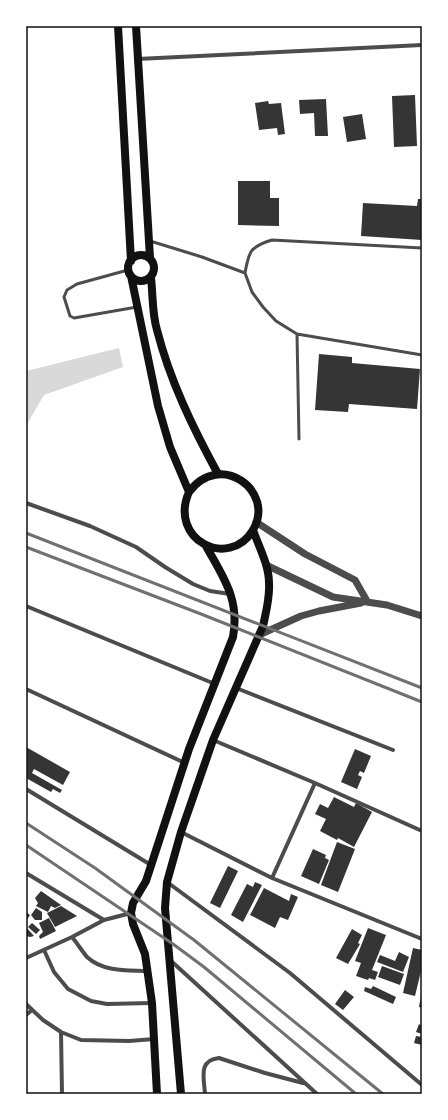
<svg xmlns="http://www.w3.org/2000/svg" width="448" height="1120" font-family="'Fira Sans',sans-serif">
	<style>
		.water { fill: #d9d9d9 }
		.building { fill: #353535 }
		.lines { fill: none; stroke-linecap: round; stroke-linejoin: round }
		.service { stroke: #4c4c4c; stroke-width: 3 }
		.minor { stroke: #4c4c4c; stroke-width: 4 }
		.tertiary { stroke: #4c4c4c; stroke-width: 7 }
		.secondary { stroke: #111; stroke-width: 8 }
		.rail { stroke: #707070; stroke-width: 3 }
		.neatline { fill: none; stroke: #111; stroke-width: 1.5 }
	</style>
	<rect width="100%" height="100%" fill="#fff"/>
	<path class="water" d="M119,348L123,367L44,395L26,426V371Z"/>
	<path class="building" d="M415,95L417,146L394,147L392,96Z
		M326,99L328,136H315L314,113L300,114L299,100Z
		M268,101L269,104L281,103L285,134L278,135L277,128L259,130L255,103Z
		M362,114L366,139L347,142L343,117Z
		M238,181H270V198H279V226L238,225Z
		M418,199H422V240L361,236L363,203L417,206Z
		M319,354L352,357V363L420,369L417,409L349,404L348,412L315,410Z
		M26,747L70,772L63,785L34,769L32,773L62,790L60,793L53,789L51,792L26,778Z
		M355,749L371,756L364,773L360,771L358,775L362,777L357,789L341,782Z
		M334,797L354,807L356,803L372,812L354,847L338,838L337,840L320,831L326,819L315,814L320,804L328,808Z
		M337,842L355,849L338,892L321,885Z
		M313,849L326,855L325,858L329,860L319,884L301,876Z
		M228,866L238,871L220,908L210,903Z
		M255,882L262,885L243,922L231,915L247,884L253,887Z
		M264,888L289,901L291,894L298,897L288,920L280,917L275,928L250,915Z
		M41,891L61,905L55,908L51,906L48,912L36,906L38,903L35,898Z
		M61,906L77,916L55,927L47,913Z
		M36,908L42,912V920H35L31,915Z
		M26,912L30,915L26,921Z
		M49,918L56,931L40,939L39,936L43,932L39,923Z
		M32,923L40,930L36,934L28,927Z
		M26,927L34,936L30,937L26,936Z
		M368,928L386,935L372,970L378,972L375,980L369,978L368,980L356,976L361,963L355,961Z
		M352,929L362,935L358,943L360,944L348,964L336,958Z
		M413,948L422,950V967L415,996L403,993Z
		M399,952L409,957L403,972L377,962L380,955L395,961Z
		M382,966L404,974L400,985L378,977Z
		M373,986L396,997L393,1004L364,991L365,987L371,989Z
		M345,990L354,997L343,1010L335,1004Z
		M421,996H422V1008L419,1007Z
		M419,1024L422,1026V1034L416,1032Z
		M416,1036L422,1037V1045L414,1043Z"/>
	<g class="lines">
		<path class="service" d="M150,241L202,257L245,273L252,292L263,307L276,321L297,334L299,439
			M128,270L77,284L67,290L64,297L70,316L74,318L137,307
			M245,273C249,252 249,247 272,240L422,248
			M297,334L422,355"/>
		<path class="minor" d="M137,59L422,45
			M26,503L90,526L136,547L165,567L193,584L210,591L230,594
			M26,606L215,684
			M236,688L393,750
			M26,689L185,763
			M213,740L315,783L422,831
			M26,789L151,865
			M181,832L272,878L422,939
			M26,873L104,920
			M272,878L315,783
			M167,882L290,973L422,1085
			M72,937C77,943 82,951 87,957C103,972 127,970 147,971
			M44,950L54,972L68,989L91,1001L107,1004L152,1003
			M26,958L72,937L104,920L131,913
			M170,960L317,1094
			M26,1004L43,1020L61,1032L81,1040L129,1041L154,1039
			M26,1015L32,1010
			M61,1032L62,1094
			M205,1094C204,1078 198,1060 219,1058L265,1073L303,1083"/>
		<path class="tertiary" d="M256,522L305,554L355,580L367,601
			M266,565L333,597L387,605L422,616
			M259,635L301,616L319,611L361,603"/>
		<path class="secondary" d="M118,26L131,261
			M136,26L150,258
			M128 268a13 13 0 1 1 26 0a13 13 0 1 1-26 0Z
			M131,276L158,406L170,447L189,492C168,540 229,570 253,530C276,491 220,450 189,492
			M151,278C153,295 152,314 157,330C170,381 193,428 218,474
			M157,1094L152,1003L145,954L133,924L131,913L133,903L146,881L189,749L233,637C240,599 223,577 206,546
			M181,1094L165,908L167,882L181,832L213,740L263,626C266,612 270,598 269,583C269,565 259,547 253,530"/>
		<path class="rail" d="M26,533L422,688
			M26,547L201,614L422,702
			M26,823L95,868L194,940L383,1094
			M26,845L173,944L204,967L356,1094"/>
	</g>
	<rect width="448" height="1120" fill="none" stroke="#ffffff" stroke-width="54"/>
	<rect x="27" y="27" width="394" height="1066" class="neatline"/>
</svg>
